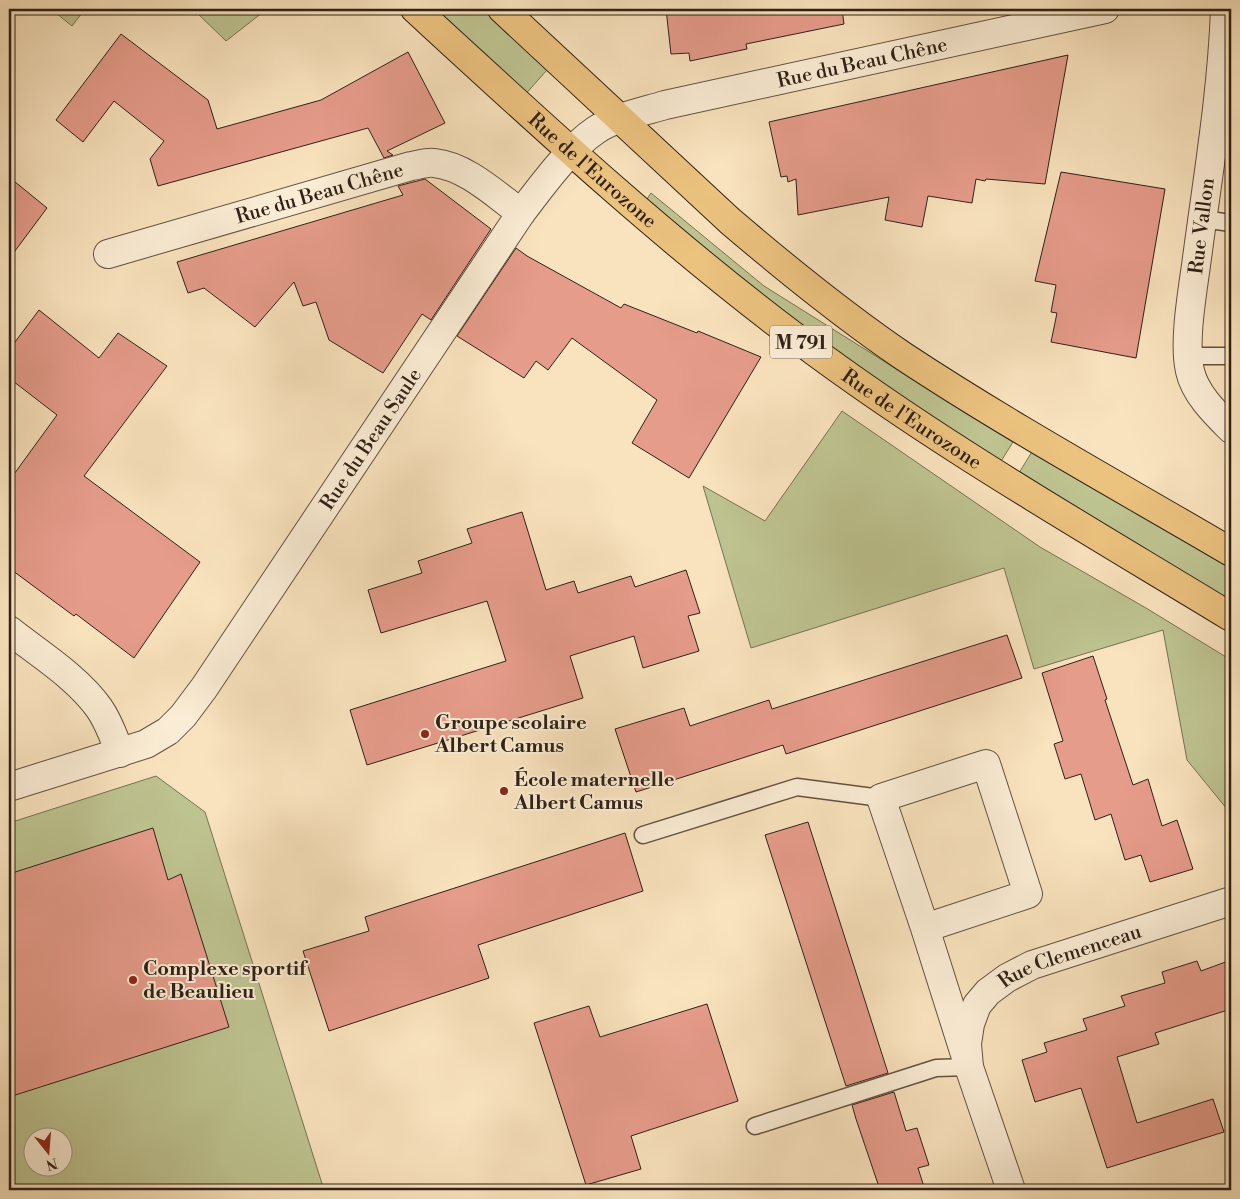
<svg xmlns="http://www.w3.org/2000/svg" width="1240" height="1199" font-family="'Libre Bodoni',serif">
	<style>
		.green { fill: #bec491; stroke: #767254; fill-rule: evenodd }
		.building { fill: #e69c8b; stroke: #2f2116 }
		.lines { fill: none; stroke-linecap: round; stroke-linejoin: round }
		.service-casing { stroke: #625240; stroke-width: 19 }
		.minor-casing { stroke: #625240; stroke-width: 30 }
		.primary-casing { stroke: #2f2116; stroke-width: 30 }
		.service { stroke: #fbedd5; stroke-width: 16 }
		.minor { stroke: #fbedd5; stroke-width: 28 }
		.primary { stroke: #ecc27f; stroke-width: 28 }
		.poi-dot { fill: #8f2418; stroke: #fbedd5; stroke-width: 2 }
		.labels { text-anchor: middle; stroke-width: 4; stroke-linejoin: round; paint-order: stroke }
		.shield { fill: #fbedd5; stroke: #6c5e4f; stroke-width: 1 }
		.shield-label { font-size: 19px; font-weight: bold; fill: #2f2116 }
		.street-label { font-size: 20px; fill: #2f2116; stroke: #fbedd5 }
		.poi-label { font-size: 20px; font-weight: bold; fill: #2f2116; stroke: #fbedd5; text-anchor: start }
	</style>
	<rect width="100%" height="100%" fill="#f9e3be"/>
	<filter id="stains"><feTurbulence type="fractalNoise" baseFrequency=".004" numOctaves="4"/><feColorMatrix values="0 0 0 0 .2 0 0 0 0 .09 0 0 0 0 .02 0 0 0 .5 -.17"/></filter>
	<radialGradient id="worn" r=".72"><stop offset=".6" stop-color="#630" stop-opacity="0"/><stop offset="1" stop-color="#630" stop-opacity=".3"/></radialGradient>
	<path class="green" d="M51,9H85L72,26Z
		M193,9H267L226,41Z
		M430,9H482L547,70L523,97Z
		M651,193L764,286L1013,442L998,466L781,314L645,202Z
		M842,411L1040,547L1146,608L1231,660V814L1187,760L1163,630L1034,669L1004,568L751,648L703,486L765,521Z
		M1033,450L1231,568V607L1016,478Z
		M156,776L205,812L324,1190H9V823ZM32,1136H62V1166H32Z"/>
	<path class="building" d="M666,9H842L844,24L746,44L747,49L690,61L689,53L671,54Z
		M121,34L208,100L217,129L321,100L408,52L445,123L387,151L393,155L384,158L368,128L158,186L150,159L164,141L114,101L83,142L56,120Z
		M1068,55L1045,184L986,179L985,181L976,179L972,203L928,196L922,227L885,220L889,197L798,215L796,179L788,182L787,176L781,177L769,122Z
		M1061,172L1165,189L1136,358L1051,342L1057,313L1051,312L1056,285L1035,281Z
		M9,177L47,208L9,259Z
		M425,179L491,229L431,320L422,314L383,373L329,340L316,302L303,306L294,282L255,327L204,288L188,293L177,262L403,195L398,186Z
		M516,248L527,256L621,308L624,304L697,333L698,331L761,357L689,478L632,443L657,400L572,338L548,370L536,361L524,378L457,336Z
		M39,310L99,358L118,333L167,366L84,476L200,562L134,658L76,614L74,616L9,568V481L57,415L9,378V350Z
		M522,512L546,590L574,581L578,593L631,576L635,587L686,570L700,613L688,616L699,651L643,668L634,636L570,656L583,698L367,765L350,710L506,661L487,601L381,633L368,590L422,573L418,561L472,543L467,529Z
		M1007,635L1022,678L786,754L783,745L636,792L615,729L684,708L690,726L769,700L772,709Z
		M1093,656L1107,699L1105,700L1133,785L1148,779L1162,826L1177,820L1193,869L1150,882L1141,855L1125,860L1111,814L1095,820L1081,774L1065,779L1054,744L1063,741L1042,673Z
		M808,822L888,1073L846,1086L765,835Z
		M153,828L168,880L181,874L229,1027L9,1097V874Z
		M625,833L643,891L478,945L489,978L329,1031L303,951L369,931L365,917Z
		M1231,960V1009L1155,1033L1159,1044L1117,1057L1137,1123L1213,1099L1224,1132L1107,1168L1081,1088L1035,1102L1022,1060L1047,1052L1044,1043L1087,1030L1083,1019L1125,1006L1121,996L1165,983L1162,972L1197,961L1201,971Z
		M707,1004L738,1101L631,1136L641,1169L586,1185L534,1023L589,1006L600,1037Z
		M894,1092L906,1131L917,1128L929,1165L918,1168L925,1190H880L856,1119L852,1105Z"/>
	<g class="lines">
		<g class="service-casing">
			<path id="service" d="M1202,219L1231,223
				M1188,356H1231
				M643,835L797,787L881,798
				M755,1126L936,1068L969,1067"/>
		</g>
		<g class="minor-casing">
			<g id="minor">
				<path d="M1225,9C1222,92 1208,175 1197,258C1193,289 1183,342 1190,371C1195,394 1216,414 1231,429"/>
				<path id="s1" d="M108,254L411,166C418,165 427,162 434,163C466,166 496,195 521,213"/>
				<path d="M9,630C38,653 77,677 99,708C109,722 114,738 120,753"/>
				<path id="s2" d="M9,787L146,744L168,731L183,716L204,688L521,213C541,187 569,148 596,130C616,117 642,112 665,105L1105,9"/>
				<path d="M925,928L1028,894L986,764L881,798L925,928L969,1067"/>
				<path id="s3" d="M1011,1190L969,1067L967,1044L970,1024L977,1005L988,992L1007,978L1032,965L1231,901"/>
			</g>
		</g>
		<g class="primary-casing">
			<g id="primary">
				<path id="s4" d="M415,9C539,123 664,239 799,340C936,443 1085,528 1231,617"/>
				<path d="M502,9L730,221C785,268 843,315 903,356C1009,426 1122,488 1231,552"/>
			</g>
		</g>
		<use href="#service" class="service"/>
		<use href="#minor" class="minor"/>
		<use href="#primary" class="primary"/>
	</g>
	<g class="poi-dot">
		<circle cx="425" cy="734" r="5"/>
		<circle cx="504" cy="791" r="5"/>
		<circle cx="133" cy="980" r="5"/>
	</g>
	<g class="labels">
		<rect class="shield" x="770" y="325.5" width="62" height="33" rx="4"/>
		<g class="shield-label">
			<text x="801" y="349">M 791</text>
		</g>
		<g class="street-label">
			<text dy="7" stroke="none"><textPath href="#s2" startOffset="1184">Rue du Beau Chêne</textPath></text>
			<text dy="7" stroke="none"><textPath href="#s4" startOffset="240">Rue de l'Eurozone</textPath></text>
			<text dy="7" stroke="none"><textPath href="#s1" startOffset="220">Rue du Beau Chêne</textPath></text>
			<text transform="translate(1201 226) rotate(-83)" y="7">Rue Vallon</text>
			<text dy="7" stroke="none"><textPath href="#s4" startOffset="645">Rue de l'Eurozone</textPath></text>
			<text dy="7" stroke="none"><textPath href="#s2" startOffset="525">Rue du Beau Saule</textPath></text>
			<text dy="7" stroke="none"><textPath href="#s3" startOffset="301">Rue Clemenceau</textPath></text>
		</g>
		<g class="poi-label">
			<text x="435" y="729">Groupe scolaire<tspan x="435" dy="23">Albert Camus</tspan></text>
			<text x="514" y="786">École maternelle<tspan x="514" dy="23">Albert Camus</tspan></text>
			<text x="143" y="975">Complexe sportif<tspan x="143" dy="23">de Beaulieu</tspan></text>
		</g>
	</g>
	<rect width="1240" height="1199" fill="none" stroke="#f9e3be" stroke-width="30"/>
	<rect x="10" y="10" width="1220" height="1179" fill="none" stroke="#2f2116" stroke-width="2.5"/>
	<rect x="15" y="15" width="1210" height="1169" fill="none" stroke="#2f2116"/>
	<g transform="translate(48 1152) rotate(163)"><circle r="24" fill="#fbedd5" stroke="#a99b89"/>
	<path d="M0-4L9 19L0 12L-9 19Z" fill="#8f2418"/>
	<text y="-8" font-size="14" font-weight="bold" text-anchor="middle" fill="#2f2116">N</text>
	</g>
	<rect width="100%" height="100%" filter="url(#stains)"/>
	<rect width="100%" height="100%" fill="url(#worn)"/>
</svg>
